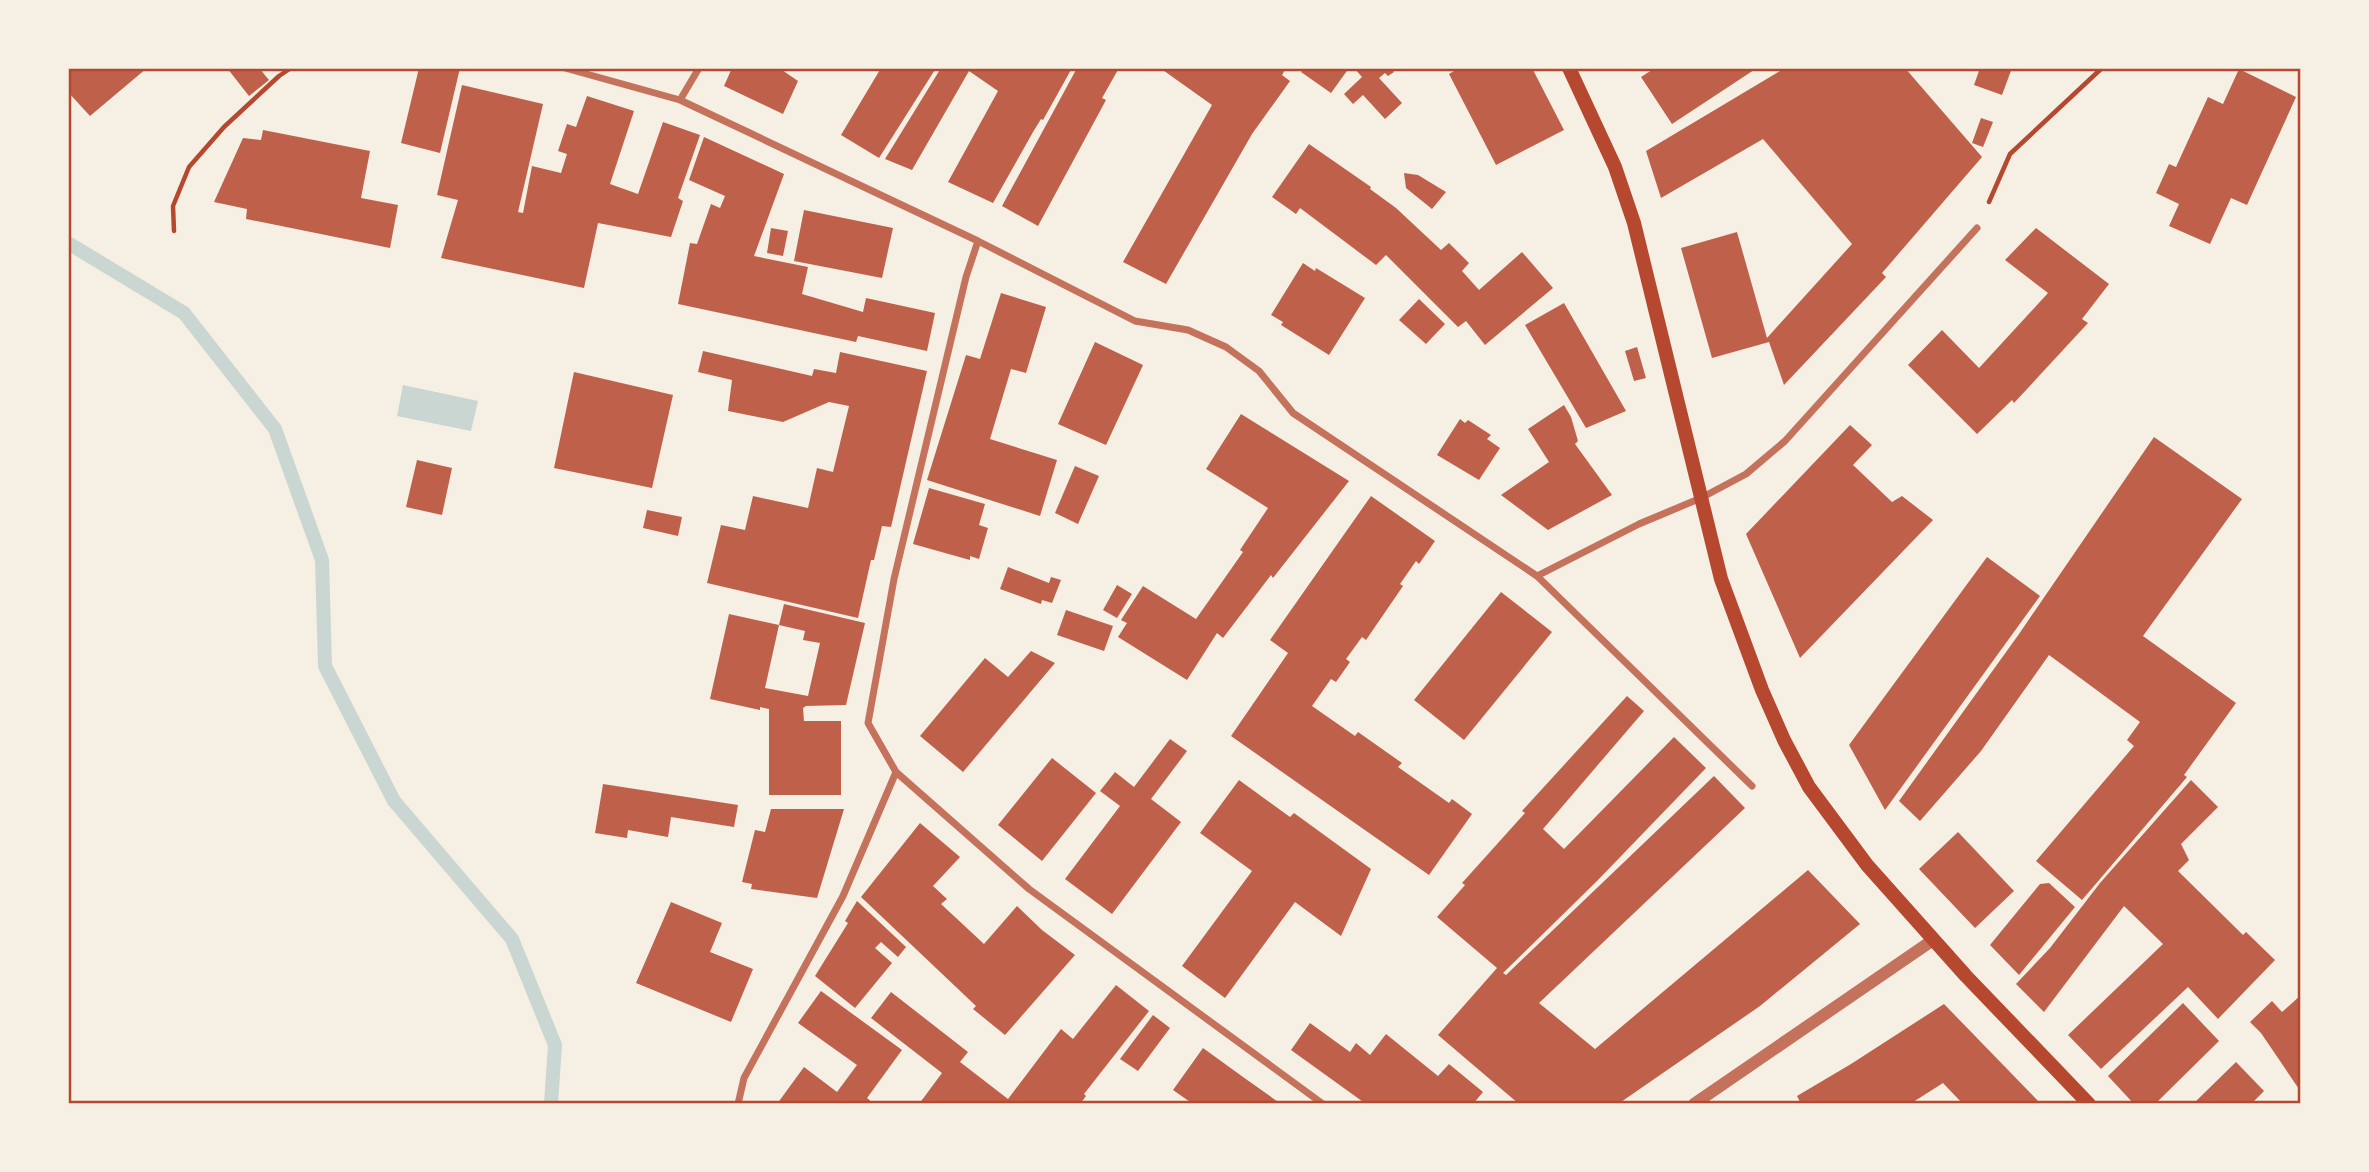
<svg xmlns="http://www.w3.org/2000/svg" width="2369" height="1172" font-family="'Titillium Web',sans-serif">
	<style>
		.water { fill: #c9d6d2 }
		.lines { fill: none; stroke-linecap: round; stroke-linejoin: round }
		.stream { stroke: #c9d6d2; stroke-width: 14 }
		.building { fill: #bf614a }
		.path { stroke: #b5482f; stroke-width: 4.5 }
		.minor { stroke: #c5725c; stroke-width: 7 }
		.tertiary { stroke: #c5725c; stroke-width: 12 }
		.secondary { stroke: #b5482f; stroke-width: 14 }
		.neatline { fill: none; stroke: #b5482f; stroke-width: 2.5 }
	</style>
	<rect width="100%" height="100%" fill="#f6efe4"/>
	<path class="water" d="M403,385L478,401L471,431L397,416Z"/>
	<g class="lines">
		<path class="stream" d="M68,243L184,313L275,429L322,560L325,666L394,801L512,939L555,1045L551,1104"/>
	</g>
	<path class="building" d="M68,68H147L90,116L68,92Z
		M227,68H259L269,80L249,96Z
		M419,68H460L440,153L401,143Z
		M732,68H779L798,81L783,114L724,86Z
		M881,68H936L879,158L841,135Z
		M941,68H1072L1043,120L1041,119L1033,132L993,203L948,182L998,91L969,71L912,170L885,159Z
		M1077,68H1119L1102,98L1106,100L1038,226L1002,206Z
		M1160,68H1286L1282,75L1290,81L1252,134L1166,284L1123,262L1212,105Z
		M1304,68H1349L1331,93L1301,72Z
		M1354,68H1391L1394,72L1388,76L1385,73L1379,78L1402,103L1385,119L1363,95L1353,104L1344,94L1362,77Z
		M1459,68H1532L1564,130L1496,165L1449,74Z
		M1655,68H1757L1672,124L1641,77Z
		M1785,68H1905L1982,157L1882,273L1886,277L1784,385L1769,342L1712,358L1681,248L1737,232L1767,338L1852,244L1763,139L1661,198L1646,151Z
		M1980,68H2012L2002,95L1974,85Z
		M2239,69L2296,97L2247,205L2231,198L2210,244L2169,226L2179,204L2156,193L2169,164L2176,167L2208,97L2223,104Z
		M462,85L543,104L518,212L523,213L532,166L561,173L567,154L558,151L567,124L576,127L587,96L634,111L610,184L638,194L663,122L700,135L678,198L683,201L671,237L598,223L584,288L441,258L458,200L437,195Z
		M1981,118L1993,122L1983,147L1972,143Z
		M263,130L370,151L361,198L398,205L390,248L246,219L247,209L214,202L243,138L261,140Z
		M704,137L784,174L754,256L808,267L802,294L863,312L866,298L935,313L927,351L858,336L856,342L678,304L690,243L697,244L711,204L720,208L725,196L689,180Z
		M1309,144L1371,187L1370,189L1396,208L1441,250L1449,243L1469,263L1462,271L1479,290L1522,252L1553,288L1485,345L1466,321L1458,327L1386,255L1376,265L1300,208L1296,214L1272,197Z
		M1404,173L1418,175L1446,192L1432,209L1406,188Z
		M804,210L893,228L882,278L794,261Z
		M771,228L788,231L783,256L767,253Z
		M2036,228L2109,284L2082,319L2088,323L2014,403L2012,400L1977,434L1908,365L1942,330L1979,368L2048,293L2005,260Z
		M1303,263L1315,271L1316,268L1365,298L1329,355L1281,325L1283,322L1271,315Z
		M1001,293L1046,307L1026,373L1011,369L990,439L1057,460L1040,516L927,480L966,355L980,359Z
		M1419,299L1445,324L1426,344L1399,320Z
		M1564,303L1626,411L1586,428L1525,325Z
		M1095,342L1143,365L1106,445L1058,424Z
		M1637,347L1646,378L1634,381L1625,351Z
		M703,351L812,376L814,369L836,373L840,352L927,371L891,527L882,526L874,560H871L858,618L707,583L721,525L745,530L753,496L808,508L817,468L833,472L849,406L829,402L783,422L728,411L732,380L698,372Z
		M574,372L673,395L652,488L554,468Z
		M1564,405L1571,417L1578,441L1575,444L1612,495L1548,530L1501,495L1549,462L1528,429Z
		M1241,414L1349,481L1273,578L1271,575L1223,638L1217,633L1187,680L1118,637L1127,623L1121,620L1143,586L1196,619L1243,552L1240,550L1268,508L1206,469Z
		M1460,419L1465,423L1468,420L1491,435L1487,439L1500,448L1479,480L1437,455Z
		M1850,425L1872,445L1853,465L1892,502L1902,496L1933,520L1800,658L1746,534Z
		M2154,437L2242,499L2143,636L2236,703L2184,775L2187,777L2082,900L2036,861L2134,746L2127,740L2140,722L2049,655L1981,751L1920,821L1899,801L2019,634Z
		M417,460L452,468L442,515L406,507Z
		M1075,466L1099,476L1078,524L1055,513Z
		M929,488L985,504L979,525L988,528L979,559L970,556V560L913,544Z
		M1371,496L1435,541L1419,564L1416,561L1400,584L1403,586L1366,640L1362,637L1346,659L1350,662L1336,682L1331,679L1312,706L1355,736L1358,732L1402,763L1398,767L1449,803L1452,799L1472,814L1429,875L1231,736L1288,653L1270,640Z
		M647,510L682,517L678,536L643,528Z
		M1987,557L2040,596L1885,810L1849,745Z
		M1008,567L1049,583L1051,577L1061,580L1052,603L1042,600L1041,604L1000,589Z
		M1117,585L1132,594L1117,618L1103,610Z
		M1501,592L1552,632L1464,740L1414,700Z
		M784,604L865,623L846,705L806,706L803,708L804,721H841V795H769V709L760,707V710L710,699L729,614L779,625L765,688L808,696L820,643L803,640L805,631L779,625Z
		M1066,610L1113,626L1104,651L1057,635Z
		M1031,651L1055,663L963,772L920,736L985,658L1008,677Z
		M1627,696L1644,711L1543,829L1564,849L1674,737L1706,768L1597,881L1503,973L1506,975L1714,776L1745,808L1539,1003L1595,1049L1808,870L1860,924L1760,1006L1618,1104H1519L1438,1035L1497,968L1437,917L1465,885L1462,883L1525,813L1522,811Z
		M1170,739L1187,751L1151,799L1181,822L1112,914L1065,879L1120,806L1100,791L1115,772L1134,787Z
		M1052,758L1096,793L1042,861L998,825Z
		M1239,780L1290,817L1294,813L1371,869L1341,936L1295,902L1225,998L1182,966L1252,871L1200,833Z
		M2191,780L2218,807L2181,844L2189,860L2178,871L2243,935L2246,932L2275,960L2218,1019L2188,987L2101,1069L2068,1035L2163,944L2124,906L2044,1012L2016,984L2050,948L2100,883Z
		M603,784L738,805L734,827L671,817L668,837L628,830L627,838L595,833Z
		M771,809H844L817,898L751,889L752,884L742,882L755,830L765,832Z
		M920,823L960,857L933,886L947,899L941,904L984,944L1017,906L1042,930L1075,955L1005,1035L973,1009L976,1006L861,897Z
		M1958,832L2014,891L1975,928L1919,869Z
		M2049,883L2075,907L2019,975L1990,945L2040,884Z
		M857,901L906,947L898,957L881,942L875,948L892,963L855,1008L815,976L848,923L845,921Z
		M671,902L722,923L710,952L753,969L731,1022L636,983Z
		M1116,985L1149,1011L1084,1094L1086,1096L1080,1104H919L942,1073L871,1018L891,992L968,1052L960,1062L1008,1099L1061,1029L1073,1039Z
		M821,991L902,1050L867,1098L874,1104H777L804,1067L837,1092L857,1065L798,1023Z
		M2301,995V1092L2261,1033L2250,1022L2272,1001L2282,1012Z
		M2183,1003L2219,1041L2155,1104H2134L2108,1076Z
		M1944,1004L2041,1104H1963L1943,1083L1910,1104H1801L1797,1096L1851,1064Z
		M1153,1015L1170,1028L1138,1071L1120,1059Z
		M1310,1023L1350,1052L1356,1043L1370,1055L1386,1034L1438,1076L1449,1064L1483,1092L1473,1104H1366L1291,1050Z
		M1203,1048L1243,1077L1281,1104H1193L1173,1090Z
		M2236,1062L2264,1091L2251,1104H2193Z"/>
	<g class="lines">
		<path class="path" d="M1989,202L2010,154L2102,68
			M174,231L173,206L189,167L224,127L279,76L291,68"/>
		<path class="minor" d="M565,68L680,100L978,241L1135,321L1188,330L1226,347L1259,371L1293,413L1537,576L1752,786
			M680,100L699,68
			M978,241L966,277L894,579L868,723L896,772L1029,889L1323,1104
			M1537,576L1639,524L1701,498L1746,474L1785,441L1977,228
			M738,1104L744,1078L843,896L896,772"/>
		<path class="tertiary" d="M1694,1104L1933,940"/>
		<path class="secondary" d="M1569,68L1615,167L1634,223L1721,579L1762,690L1784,740L1809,787L1867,865L1966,976L2089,1104"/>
	</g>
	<rect width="2369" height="1172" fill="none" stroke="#f6efe4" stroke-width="140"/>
	<rect x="70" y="70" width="2229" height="1032" class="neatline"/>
</svg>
